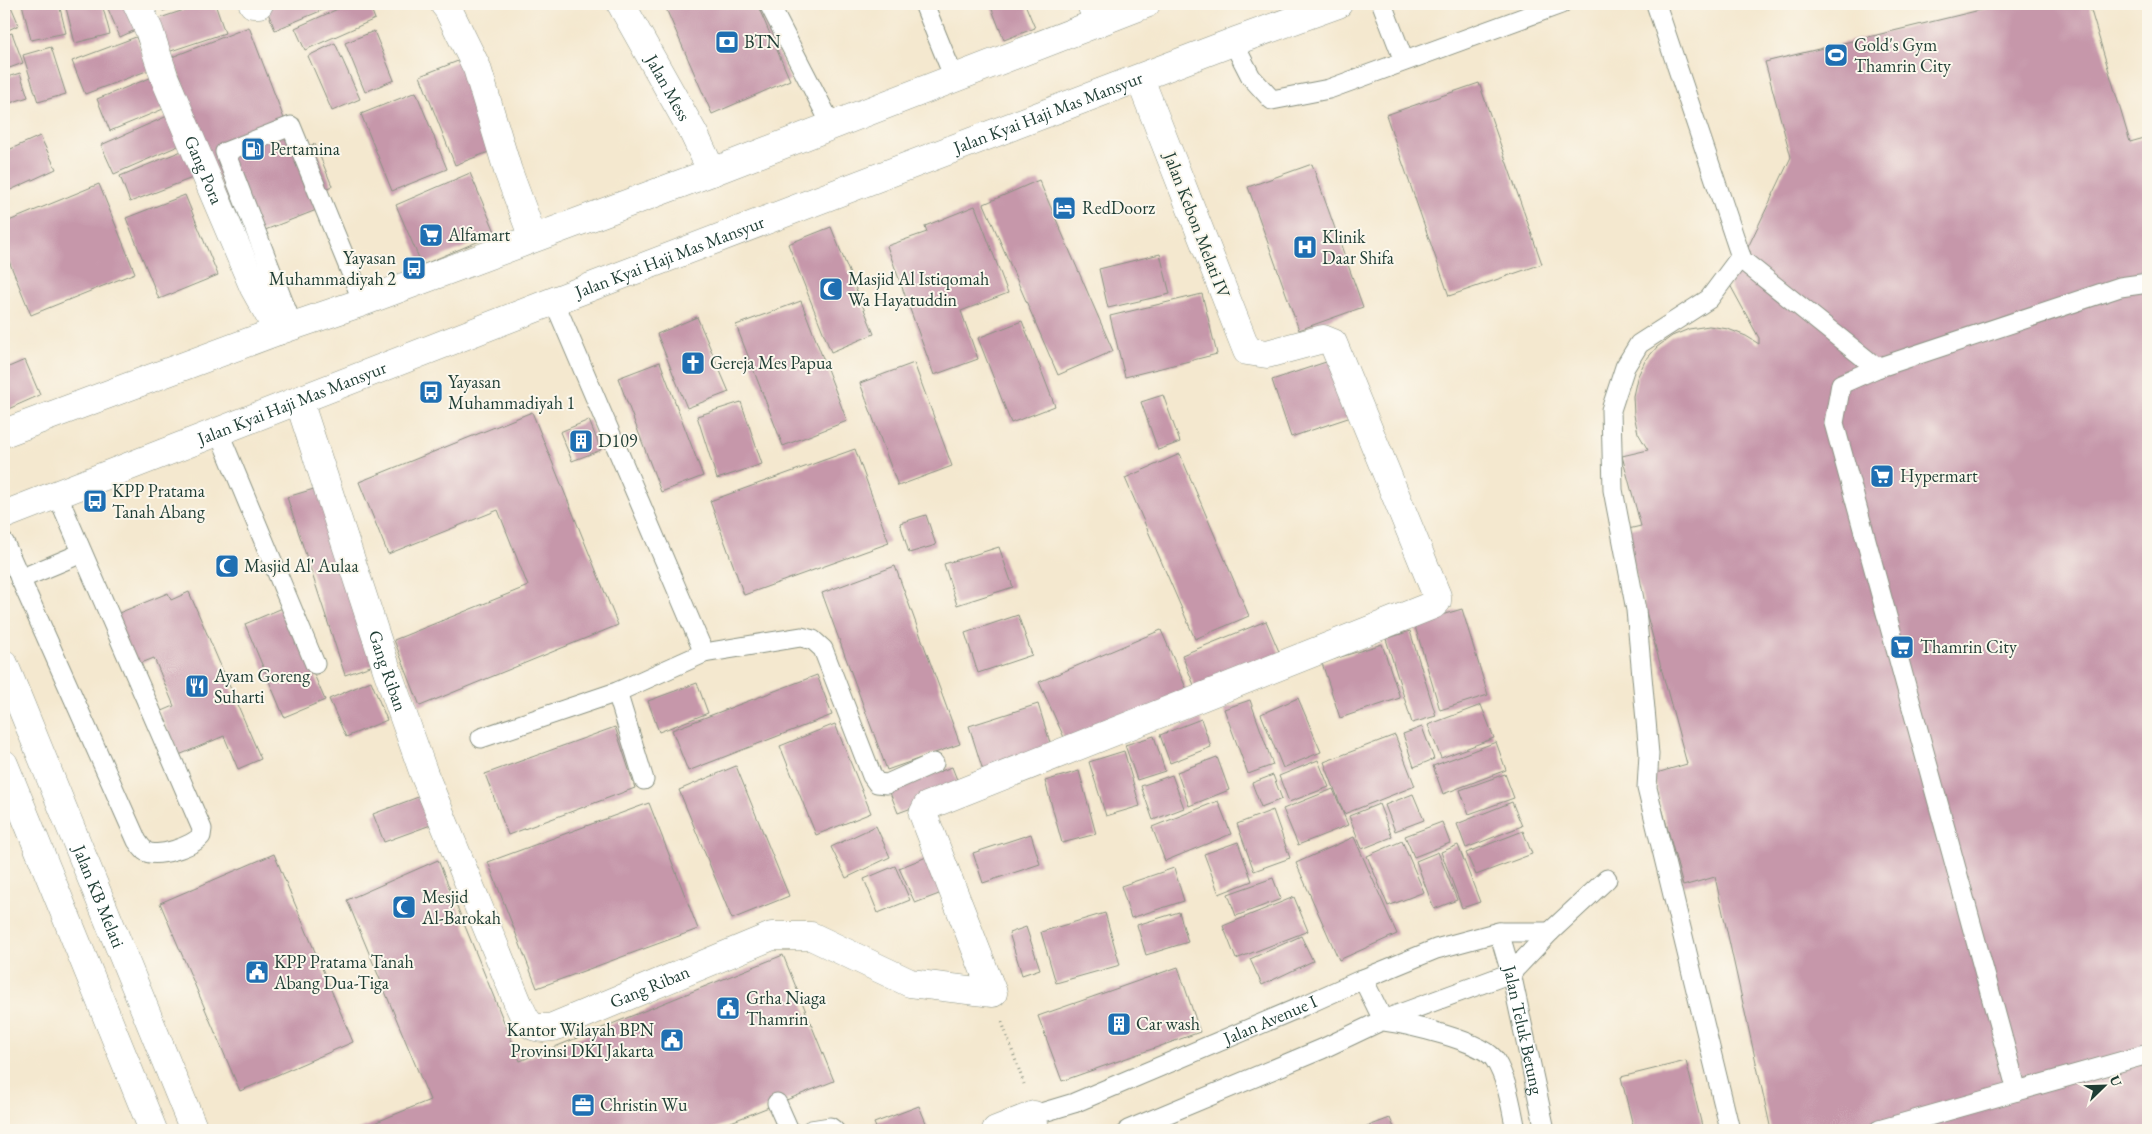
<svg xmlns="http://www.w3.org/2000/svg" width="2152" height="1134" font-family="'EB Garamond',serif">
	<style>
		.building { fill: #c697aa }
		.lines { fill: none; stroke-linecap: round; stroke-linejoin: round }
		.service-casing { stroke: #8a9282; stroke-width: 21 }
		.minor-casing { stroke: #8a9282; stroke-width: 29 }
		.primary-casing { stroke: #8a9282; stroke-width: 29 }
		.path { stroke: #8a9282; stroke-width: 3; stroke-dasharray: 1 4; stroke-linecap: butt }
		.service { stroke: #fff; stroke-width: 19 }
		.minor { stroke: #fff; stroke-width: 28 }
		.primary { stroke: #fff; stroke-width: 28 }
		.labels { text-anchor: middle; stroke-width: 4; stroke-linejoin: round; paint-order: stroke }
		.poi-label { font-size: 18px; fill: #1f3d34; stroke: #fbf7ec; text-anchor: start }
		.street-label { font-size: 18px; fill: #1f3d34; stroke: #fbf7ec }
	</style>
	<rect width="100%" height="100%" fill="#fbf7ec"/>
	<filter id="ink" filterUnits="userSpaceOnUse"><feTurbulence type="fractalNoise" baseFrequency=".02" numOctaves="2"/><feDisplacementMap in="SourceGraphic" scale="10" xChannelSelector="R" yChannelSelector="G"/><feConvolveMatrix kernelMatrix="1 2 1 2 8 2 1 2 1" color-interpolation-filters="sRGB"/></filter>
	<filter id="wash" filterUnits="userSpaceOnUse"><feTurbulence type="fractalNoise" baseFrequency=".0096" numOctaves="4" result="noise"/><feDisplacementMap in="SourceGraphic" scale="20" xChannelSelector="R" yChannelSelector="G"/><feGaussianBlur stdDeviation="1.12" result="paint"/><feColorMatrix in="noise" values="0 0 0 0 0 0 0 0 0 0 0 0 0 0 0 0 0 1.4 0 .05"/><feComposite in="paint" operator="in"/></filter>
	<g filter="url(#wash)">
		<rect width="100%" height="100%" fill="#f4e8cf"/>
		<g id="blocks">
			<path class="building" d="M4,4H10L19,25L4,32Z
				M22,4H59L66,33L31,40Z
				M65,4H102L110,34L75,43Z
				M106,4H135L144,26L120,37Z
				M161,4H180L163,11Z
				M202,4H215L225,33L162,54L151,21Z
				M276,4H337L275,30L266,8Z
				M349,4H369L375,19L305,50L295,28Z
				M664,4H757L790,80L712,114Z
				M998,4H1025L1035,28L1004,40L991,7Z
				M2005,4H2089L2130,142L2148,137V1130H1771L1715,877L1683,886L1653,774L1687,764L1624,530L1641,526L1622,456L1648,450L1638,433L1634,415L1633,396L1637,378L1645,361L1657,347L1672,336L1689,329L1709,326L1728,329L1746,336L1759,344V338L1730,285L1791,157L1765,62Z
				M249,27L296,150L315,144L332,186L313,194L319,209L242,239L172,57Z
				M374,31L394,80L365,92L345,43Z
				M12,33L23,63L4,70V36Z
				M136,37L149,70L85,94L72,61Z
				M335,43L360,99L332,111L308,56Z
				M51,47L66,94L38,102L23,55Z
				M463,59L499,148L455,165L420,76Z
				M20,73L28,97L4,105V78Z
				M155,76L168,107L110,131L97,99Z
				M1479,83L1542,264L1449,296L1386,115Z
				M416,92L447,169L392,191L361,114Z
				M172,114L185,143L114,174L101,145Z
				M40,136L56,169L4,193V152Z
				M184,150L195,177L130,202L120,176Z
				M1312,164L1363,307L1299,330L1248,187Z
				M470,173L496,234L422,265L396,205Z
				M1039,180L1113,351L1058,375L984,204Z
				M99,184L135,273L31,315L4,249V223Z
				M185,195L218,275L159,299L126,218Z
				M975,206L1008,293L961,311L978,359L934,375L887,246L927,232L925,226Z
				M831,227L874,334L831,352L788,244Z
				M1160,254L1170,294L1108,308L1099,269Z
				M1202,294L1217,354L1125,377L1110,316Z
				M801,301L847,421L783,446L736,325Z
				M697,317L729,392L687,408L657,334Z
				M1022,321L1055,406L1011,423L978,338Z
				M1335,359L1354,416L1291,437L1272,380Z
				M25,360L40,395L6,410L4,406V369Z
				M660,362L703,476L661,492L618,378Z
				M914,363L952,466L898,486L860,383Z
				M1163,395L1180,442L1158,450L1141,402Z
				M741,402L762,464L717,479L697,416Z
				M532,412L618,625L420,706L394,640L528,586L498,510L388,554L359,482Z
				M589,420L601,450L572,461L560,432Z
				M855,449L889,543L744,595L710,501Z
				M1180,454L1249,616L1195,639L1125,478Z
				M324,486L382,662L345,675L287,497Z
				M926,515L936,545L909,553L900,523Z
				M999,547L1013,587L957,605L944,564Z
				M895,566L960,744L887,770L822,593Z
				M189,592L261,759L238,769L224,736L179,755L160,712L174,706L154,658L136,665L114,615L168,593L171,600Z
				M285,607L325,700L284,717L245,624Z
				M1462,609L1488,695L1440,710L1414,623Z
				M1018,615L1032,655L978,673L965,633Z
				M1266,621L1283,661L1198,695L1182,655Z
				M1161,630L1190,697L1067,744L1039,682Z
				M1410,631L1436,716L1412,723L1386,639Z
				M1382,644L1400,698L1340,718L1322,663Z
				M817,675L832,715L688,771L672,730Z
				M371,681L387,720L346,737L329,699Z
				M697,683L708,713L659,732L648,701Z
				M1298,698L1321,752L1283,768L1261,714Z
				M1250,700L1273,765L1248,774L1224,709Z
				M1038,704L1053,752L985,777L969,726Z
				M1481,705L1494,738L1441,758L1428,725Z
				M1201,719L1211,747L1170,763L1160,735Z
				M835,724L871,813L816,835L780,746Z
				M615,727L635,788L508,835L485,774Z
				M1422,727L1434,759L1414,767L1403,734Z
				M1395,735L1415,786L1344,814L1324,762Z
				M1154,736L1165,771L1137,780L1125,745Z
				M1496,742L1506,770L1443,794L1433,766Z
				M1124,751L1140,806L1106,816L1089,762Z
				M1217,757L1229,790L1189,806L1177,772Z
				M1318,760L1329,787L1289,802L1279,776Z
				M736,766L789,896L732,919L679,790Z
				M952,767L961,790L898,813L889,790Z
				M1079,771L1096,834L1062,843L1045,781Z
				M1505,774L1514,798L1469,814L1460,790Z
				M1172,775L1184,808L1153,820L1141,786Z
				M1273,775L1282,799L1261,807L1252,783Z
				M1333,789L1348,825L1298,845L1283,809Z
				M429,793L439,822L384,842L373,814Z
				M1413,794L1424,820L1395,831L1385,805Z
				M1218,801L1231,834L1165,861L1152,827Z
				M1512,802L1522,826L1466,848L1457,824Z
				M649,803L698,929L537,988L488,862Z
				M1379,804L1392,837L1362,849L1349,816Z
				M1273,810L1290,858L1254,871L1237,824Z
				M1442,822L1450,843L1414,857L1405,836Z
				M876,826L890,857L846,878L831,847Z
				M1523,831L1532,854L1476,875L1466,853Z
				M1031,834L1040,864L983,883L973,853Z
				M1354,837L1397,934L1339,960L1296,863Z
				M1402,841L1424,892L1388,906L1367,856Z
				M1238,842L1252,881L1219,894L1204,854Z
				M1458,845L1480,902L1462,908L1441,852Z
				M1438,852L1457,900L1434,909L1416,861Z
				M274,854L353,1042L240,1091L160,903Z
				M934,854L947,891L915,903L899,868Z
				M438,860L520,1061L783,955L834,1081L711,1130H357L430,1100L347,900Z
				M895,866L910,900L878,913L864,879Z
				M1174,868L1184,901L1131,918L1121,886Z
				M1273,878L1281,899L1236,916L1228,894Z
				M1294,897L1308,931L1236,959L1223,926Z
				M1179,912L1188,942L1146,955L1137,925Z
				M1105,913L1120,965L1056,983L1041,932Z
				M1026,927L1040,969L1022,975L1009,933Z
				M1301,936L1313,961L1262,985L1250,959Z
				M1178,967L1200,1032L1062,1081L1038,1016Z
				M1686,1061L1703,1130H1634L1621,1077Z
				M919,1106L929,1130H877L874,1123Z
				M1390,1118L1395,1130H1358Z"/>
		</g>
	</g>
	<g filter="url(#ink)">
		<use href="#blocks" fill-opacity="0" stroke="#8a9282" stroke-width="1"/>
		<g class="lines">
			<g class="service-casing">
				<g id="service">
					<path d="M769,4L832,126"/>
					<path d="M924,4L954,78"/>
					<path d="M1382,4L1404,61"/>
					<path d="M1656,4L1742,260L1877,368"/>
					<path d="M1233,42L1251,77L1272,100L1329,89L1561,4"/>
					<path d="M2148,283L2120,287L1877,368L1841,384L1834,423L2017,1091L2148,1054"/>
					<path d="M293,327L225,152L291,126L363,302"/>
					<path d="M219,433L315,664"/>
					<path d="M4,542L137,841C139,844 142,848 145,851C156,859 193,846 201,836L202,829L57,494"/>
					<path d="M20,579L82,553"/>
					<path d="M704,653L801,637L813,640L823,649L872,776L877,783L887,784L934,763"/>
					<path d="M617,692L644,780"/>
					<path d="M481,738L617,692L704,653L554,301"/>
					<path id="s1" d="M1499,932L1511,973L1545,1130"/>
					<path d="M1363,979L1383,1020"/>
					<path d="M1384,1021C1407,1024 1483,1041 1495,1060C1508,1081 1511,1107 1516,1130"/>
					<path d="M777,1103L789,1130"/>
					<path d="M811,1130L830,1127L834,1130"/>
					<path id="s2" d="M1040,1130L1034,1115L1074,1103L1303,1006L1363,979L1436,949L1499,932H1550"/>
					<path d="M1128,1130L1322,1049L1383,1020L1511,973L1550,932L1607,879"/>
					<path d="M1730,1130L1647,788L1649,754L1636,610L1613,490L1611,410L1625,367L1639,344L1709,299L1741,256"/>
					<path d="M1879,1130L2017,1091"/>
				</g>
			</g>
			<g class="minor-casing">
				<g id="minor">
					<path id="s3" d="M137,4L149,30L165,79L254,288L278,331"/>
					<path d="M253,4H259"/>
					<path d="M444,4L448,9L477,68L508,171L533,238"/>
					<path id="s4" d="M621,4L694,134L712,172"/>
					<path d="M1091,4L1098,23"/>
					<path id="s5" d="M299,401L387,670L424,774L518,1003C527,1023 529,1031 553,1027L772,936H811L910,983L993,993L923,814L927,806L1433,605L1437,601V596L1333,343L1323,339L1267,354L1247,351L1140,79"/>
					<path id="s6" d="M4,664L194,1130"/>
					<path d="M4,764L153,1130"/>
					<path d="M996,1130L1034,1115"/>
				</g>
			</g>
			<g class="primary-casing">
				<g id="primary">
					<path d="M4,433L278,331L363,302L712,172L1146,4"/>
					<path id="s7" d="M4,515L554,301L1233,42L1338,4"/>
				</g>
			</g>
			<path class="path" d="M1002,1022L1024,1084"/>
			<use href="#service" class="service"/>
			<use href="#minor" class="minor"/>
			<use href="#primary" class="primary"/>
		</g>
	</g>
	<defs>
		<g id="bank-square" transform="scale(1.25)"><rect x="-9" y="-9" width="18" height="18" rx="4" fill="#1f6fb2" stroke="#fbf7ec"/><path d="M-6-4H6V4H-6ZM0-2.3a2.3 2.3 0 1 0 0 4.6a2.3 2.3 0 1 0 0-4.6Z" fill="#fff"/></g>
		<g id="stadium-square" transform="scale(1.25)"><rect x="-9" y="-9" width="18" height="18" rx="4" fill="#1f6fb2" stroke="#fbf7ec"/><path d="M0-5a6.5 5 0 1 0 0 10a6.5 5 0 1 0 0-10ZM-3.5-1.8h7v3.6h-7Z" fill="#fff"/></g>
		<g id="fuel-square" transform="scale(1.25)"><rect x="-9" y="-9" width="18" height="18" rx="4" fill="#1f6fb2" stroke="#fbf7ec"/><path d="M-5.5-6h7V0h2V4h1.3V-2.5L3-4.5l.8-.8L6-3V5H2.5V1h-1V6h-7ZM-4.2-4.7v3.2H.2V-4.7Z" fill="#fff"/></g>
		<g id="hotel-square" transform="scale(1.25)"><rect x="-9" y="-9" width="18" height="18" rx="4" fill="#1f6fb2" stroke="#fbf7ec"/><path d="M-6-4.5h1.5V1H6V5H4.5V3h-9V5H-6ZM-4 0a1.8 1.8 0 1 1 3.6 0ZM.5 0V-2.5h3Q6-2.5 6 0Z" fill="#fff"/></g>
		<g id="supermarket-square" transform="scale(1.25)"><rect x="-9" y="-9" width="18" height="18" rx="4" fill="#1f6fb2" stroke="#fbf7ec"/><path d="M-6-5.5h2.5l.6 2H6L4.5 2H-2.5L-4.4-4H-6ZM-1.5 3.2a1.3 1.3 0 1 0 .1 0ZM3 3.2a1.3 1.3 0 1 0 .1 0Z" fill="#fff"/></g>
		<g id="hospital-square" transform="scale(1.25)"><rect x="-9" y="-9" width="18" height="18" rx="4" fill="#1f6fb2" stroke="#fbf7ec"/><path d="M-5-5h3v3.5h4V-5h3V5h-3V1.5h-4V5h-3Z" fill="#fff"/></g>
		<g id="bus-square" transform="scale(1.25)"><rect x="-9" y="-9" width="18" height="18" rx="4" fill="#1f6fb2" stroke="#fbf7ec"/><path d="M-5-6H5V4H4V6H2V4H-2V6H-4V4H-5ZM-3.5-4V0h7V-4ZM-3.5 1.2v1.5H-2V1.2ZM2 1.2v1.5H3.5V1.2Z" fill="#fff"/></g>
		<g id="mosque-square" transform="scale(1.25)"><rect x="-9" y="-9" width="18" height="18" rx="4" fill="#1f6fb2" stroke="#fbf7ec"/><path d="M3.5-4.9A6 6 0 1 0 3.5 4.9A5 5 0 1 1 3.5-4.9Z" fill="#fff"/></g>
		<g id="church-square" transform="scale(1.25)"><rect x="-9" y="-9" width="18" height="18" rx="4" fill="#1f6fb2" stroke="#fbf7ec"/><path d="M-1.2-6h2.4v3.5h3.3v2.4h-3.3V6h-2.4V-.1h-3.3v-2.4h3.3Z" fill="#fff"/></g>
		<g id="building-square" transform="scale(1.25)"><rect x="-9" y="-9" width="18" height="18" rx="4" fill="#1f6fb2" stroke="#fbf7ec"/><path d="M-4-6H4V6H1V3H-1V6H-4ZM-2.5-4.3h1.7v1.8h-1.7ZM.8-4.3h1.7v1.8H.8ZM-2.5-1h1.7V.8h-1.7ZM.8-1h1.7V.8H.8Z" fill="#fff"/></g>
		<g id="restaurant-square" transform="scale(1.25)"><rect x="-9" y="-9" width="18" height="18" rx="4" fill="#1f6fb2" stroke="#fbf7ec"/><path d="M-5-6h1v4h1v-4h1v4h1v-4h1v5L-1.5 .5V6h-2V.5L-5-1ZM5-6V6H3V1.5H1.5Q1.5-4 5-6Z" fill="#fff"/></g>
		<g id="civic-square" transform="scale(1.25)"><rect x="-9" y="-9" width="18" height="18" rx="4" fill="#1f6fb2" stroke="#fbf7ec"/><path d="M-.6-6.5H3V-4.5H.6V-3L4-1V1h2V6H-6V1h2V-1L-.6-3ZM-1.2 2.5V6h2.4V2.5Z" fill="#fff"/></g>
		<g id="office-square" transform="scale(1.25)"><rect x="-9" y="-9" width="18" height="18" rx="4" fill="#1f6fb2" stroke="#fbf7ec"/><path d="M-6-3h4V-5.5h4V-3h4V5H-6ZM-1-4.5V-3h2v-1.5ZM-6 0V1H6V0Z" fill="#fff"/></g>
	</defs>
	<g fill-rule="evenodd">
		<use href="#bank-square" x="727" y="42"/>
		<use href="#stadium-square" x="1836" y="55"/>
		<use href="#fuel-square" x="253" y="149"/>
		<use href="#hotel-square" x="1064" y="208"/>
		<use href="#supermarket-square" x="431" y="235"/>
		<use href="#hospital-square" x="1305" y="247"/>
		<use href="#bus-square" x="414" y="268"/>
		<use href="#mosque-square" x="831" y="289"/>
		<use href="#church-square" x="693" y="363"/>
		<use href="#bus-square" x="431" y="392"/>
		<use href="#building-square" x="581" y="441"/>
		<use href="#supermarket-square" x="1882" y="476"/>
		<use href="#bus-square" x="95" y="501"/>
		<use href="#mosque-square" x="227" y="566"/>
		<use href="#supermarket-square" x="1902" y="647"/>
		<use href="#restaurant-square" x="197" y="686"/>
		<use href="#mosque-square" x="404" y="907"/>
		<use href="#civic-square" x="257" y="972"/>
		<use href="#civic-square" x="728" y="1008"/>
		<use href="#building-square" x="1119" y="1024"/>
		<use href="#civic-square" x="672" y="1040"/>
		<use href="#office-square" x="583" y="1105"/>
	</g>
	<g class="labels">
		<g class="poi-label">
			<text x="744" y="48">BTN</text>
			<text x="1854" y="51">Gold's Gym<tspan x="1854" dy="21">Thamrin City</tspan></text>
			<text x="270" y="155">Pertamina</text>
			<text x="1082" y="214">RedDoorz</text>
			<text x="448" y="241">Alfamart</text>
			<text x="1322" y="243">Klinik<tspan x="1322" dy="21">Daar Shifa</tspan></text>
			<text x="396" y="264" text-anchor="end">Yayasan<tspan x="396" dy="21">Muhammadiyah 2</tspan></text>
			<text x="848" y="285">Masjid Al Istiqomah<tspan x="848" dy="21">Wa Hayatuddin</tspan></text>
			<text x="710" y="369">Gereja Mes Papua</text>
			<text x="448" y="388">Yayasan<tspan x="448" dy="21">Muhammadiyah 1</tspan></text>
			<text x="598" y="447">D109</text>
			<text x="1900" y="482">Hypermart</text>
			<text x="112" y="497">KPP Pratama<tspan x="112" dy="21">Tanah Abang</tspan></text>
			<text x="244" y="572">Masjid Al' Aulaa</text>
			<text x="1920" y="653">Thamrin City</text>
			<text x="214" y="682">Ayam Goreng<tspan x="214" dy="21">Suharti</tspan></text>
			<text x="422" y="903">Mesjid<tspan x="422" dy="21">Al-Barokah</tspan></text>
			<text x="274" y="968">KPP Pratama Tanah<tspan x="274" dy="21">Abang Dua-Tiga</tspan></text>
			<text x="746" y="1004">Grha Niaga<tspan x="746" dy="21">Thamrin</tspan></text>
			<text x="1136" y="1030">Car wash</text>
			<text x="654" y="1036" text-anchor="end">Kantor Wilayah BPN<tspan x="654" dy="21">Provinsi DKI Jakarta</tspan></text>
			<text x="600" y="1111">Christin Wu</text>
		</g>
		<g class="street-label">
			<text dy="6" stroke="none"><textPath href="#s4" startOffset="96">Jalan Mess</textPath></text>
			<text dy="6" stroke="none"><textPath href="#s7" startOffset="1119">Jalan Kyai Haji Mas Mansyur</textPath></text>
			<text dy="6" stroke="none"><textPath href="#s3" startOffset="179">Gang Pora</textPath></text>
			<text transform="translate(1197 225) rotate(69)" y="6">Jalan Kebon Melati IV</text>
			<text dy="6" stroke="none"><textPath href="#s7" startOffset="714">Jalan Kyai Haji Mas Mansyur</textPath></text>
			<text dy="6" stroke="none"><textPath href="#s7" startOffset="309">Jalan Kyai Haji Mas Mansyur</textPath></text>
			<text dy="6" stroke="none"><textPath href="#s5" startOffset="284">Gang Riban</textPath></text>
			<text dy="6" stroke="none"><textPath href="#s6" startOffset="251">Jalan KB Melati</textPath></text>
			<text dy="6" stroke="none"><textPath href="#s5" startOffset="794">Gang Riban</textPath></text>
			<text dy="6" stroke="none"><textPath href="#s2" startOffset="271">Jalan Avenue I</textPath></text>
			<text dy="6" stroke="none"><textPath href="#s1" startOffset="101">Jalan Teluk Betung</textPath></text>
		</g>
	</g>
	<rect width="2152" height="1134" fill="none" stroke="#fbf7ec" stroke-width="20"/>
	<g transform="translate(2104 1086) rotate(67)" stroke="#fbf7ec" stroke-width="4" paint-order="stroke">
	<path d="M0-4L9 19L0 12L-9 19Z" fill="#1f3d34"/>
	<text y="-8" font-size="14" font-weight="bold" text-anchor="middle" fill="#1f3d34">U</text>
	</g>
</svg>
